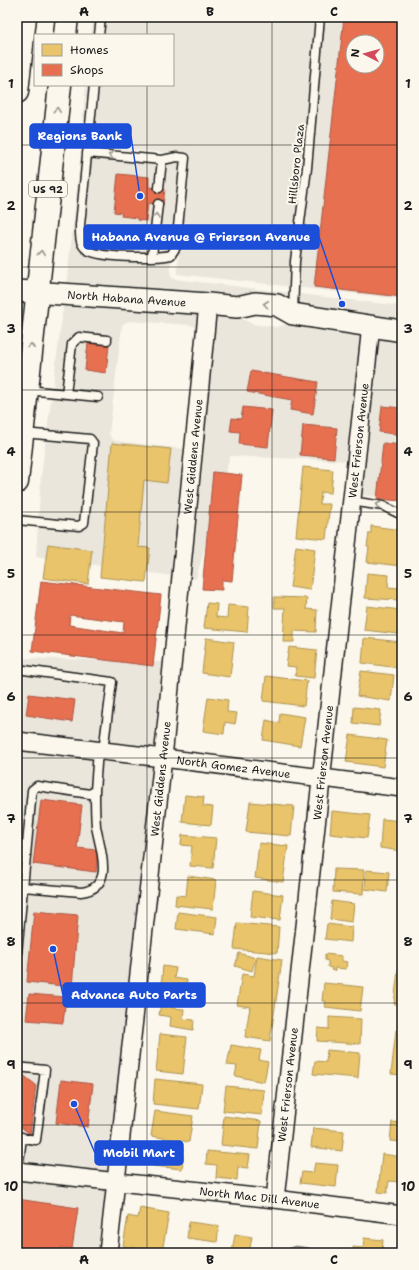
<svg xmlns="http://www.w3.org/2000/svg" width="419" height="1270" font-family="'Shantell Sans',sans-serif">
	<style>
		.built { fill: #eae6dc; fill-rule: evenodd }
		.water { fill: #afaca5; stroke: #74726e }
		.homes { fill: #e9c46a; stroke: #ac9253 }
		.shops { fill: #e76f51; stroke: #aa5641; fill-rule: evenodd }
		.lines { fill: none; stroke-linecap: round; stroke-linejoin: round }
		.service-casing { stroke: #1c1c1c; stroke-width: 11 }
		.minor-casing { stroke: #1c1c1c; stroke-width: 20 }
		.tertiary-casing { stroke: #1c1c1c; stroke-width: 24 }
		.primary-casing { stroke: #1c1c1c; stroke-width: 25 }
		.service { stroke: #fbf7ec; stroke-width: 8 }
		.minor { stroke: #fbf7ec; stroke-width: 17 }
		.tertiary { stroke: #fbf7ec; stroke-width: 21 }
		.primary { stroke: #fbf7ec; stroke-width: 22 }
		.oneway { stroke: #97948e }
		.grid { fill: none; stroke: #1c1c1c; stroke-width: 1; stroke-opacity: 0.55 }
		.labels { text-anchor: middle; stroke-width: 4; stroke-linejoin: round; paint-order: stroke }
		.shield { fill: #fbf7ec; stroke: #5f5e5a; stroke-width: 1 }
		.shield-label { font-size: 10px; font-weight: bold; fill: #1c1c1c }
		.street-label { font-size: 11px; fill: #1c1c1c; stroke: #fbf7ec }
		.leader { fill: none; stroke: #1d4ed8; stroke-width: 1.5 }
		.callout-dot { fill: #1d4ed8; stroke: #fbf7ec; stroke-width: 1.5 }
		.callout { fill: #1d4ed8; stroke: #1d4ed8; stroke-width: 1.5 }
		.callout-label { font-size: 12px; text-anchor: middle; font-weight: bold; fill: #fff }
		.neatline { fill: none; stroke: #1c1c1c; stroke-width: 1.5 }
		.grid-label { font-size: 13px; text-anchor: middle; font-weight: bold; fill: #1c1c1c }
	</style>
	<rect width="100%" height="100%" fill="#fbf7ec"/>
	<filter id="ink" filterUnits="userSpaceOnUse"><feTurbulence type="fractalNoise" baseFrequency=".025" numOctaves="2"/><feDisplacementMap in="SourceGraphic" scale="8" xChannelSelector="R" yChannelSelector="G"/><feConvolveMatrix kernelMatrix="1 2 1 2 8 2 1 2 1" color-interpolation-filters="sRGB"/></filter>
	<g filter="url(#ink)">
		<path class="built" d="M93,17H402V299L177,274L189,155L80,145L86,85H173V35H91ZM353,42H377V66H353Z
			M81,152L181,161L170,273L171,277L174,279L402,306V323L238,299L66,287Z
			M64,301L199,311L197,330L194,326L190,325L130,321L124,323L122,326L109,434L112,439L116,441L185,449L173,576L36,557L41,476Z
			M216,312L235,315L252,324L277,327L292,322L362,332L347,461L230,456L196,579L190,578Z
			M378,335L402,338V500L360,495Z
			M23,658L164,662L156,749L17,734Z
			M17,749L154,764L109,1173L17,1163Z
			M17,1178L107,1188L100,1253H17Z"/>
		<path class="water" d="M295,1246L309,1248L314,1253H284L290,1248Z"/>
		<path class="homes" d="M112,443L171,449L167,483L144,480L138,547L150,548L146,582L100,577Z
			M303,467L333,470L331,493L321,492L320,504H330L326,539L296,536Z
			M371,526L402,530V566L367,562L369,547H367L369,533H371Z
			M48,544L92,550L88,584L43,578Z
			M296,546L315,549L310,590L290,587Z
			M367,573L389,575L388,587L399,588L398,600L365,598Z
			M274,597L307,598L306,609L317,610L316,632L294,631V642H283L285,608H274Z
			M207,603L217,604L216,617L227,618L228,605L249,607L247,632L204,628Z
			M367,606L401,610L398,634L364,630Z
			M206,638L234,642L230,677L202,673Z
			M364,638L402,642L399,668L362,663Z
			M289,647L317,650L314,678L295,676L296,667L286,666Z
			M361,671L394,675L391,701L357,696Z
			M266,676L307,681L304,706L263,701Z
			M208,697L228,700L227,712L237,713L235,724L225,722L224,734L203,731Z
			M354,707L381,710L379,726L353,723Z
			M280,713L305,717L300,746L263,740L266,720L279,723Z
			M350,735L387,740L383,767L346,762Z
			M185,795L204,797L203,806L213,807L211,825L182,822Z
			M250,802L294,806L291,836L246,832Z
			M332,811L370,815L367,838L330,834Z
			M382,819L402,821V851L380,848Z
			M182,835L216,838L213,868L190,866L192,846L181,845Z
			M259,843L288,846L283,882L255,878Z
			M334,869L364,870L363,894L333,892Z
			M366,870L389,872L387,892L365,889Z
			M188,876L216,880L213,909L175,905L176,895L186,896Z
			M253,891L283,895L280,920L250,917Z
			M332,901L354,904L352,922L330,919Z
			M178,912L217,917L215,934L176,929Z
			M237,923L279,927L277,953L234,949Z
			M327,924L352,927L351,942L325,939Z
			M239,953L256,958L252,971L235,966Z
			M325,954L342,956V961L347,962L346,969L335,968V971L331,970L332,968L328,967V961L325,960Z
			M257,956L282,960L270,1041L245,1037L250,1007L237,1005L242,974L254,976Z
			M163,966L176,968L174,978L187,980L185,990L161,987Z
			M398,970H402V1004H394Z
			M324,983L363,987L360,1011L325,1007L326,1001H322Z
			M162,997L174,998L172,1008L184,1009L183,1019L194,1020L193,1030L170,1026L171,1017L159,1015Z
			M329,1017L361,1019L360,1044L317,1041L318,1028L329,1029Z
			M396,1030L402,1031V1075L391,1074Z
			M160,1034L187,1037L183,1074L156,1071Z
			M231,1045L261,1050L259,1060L268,1062L264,1082L235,1076L237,1066L227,1065Z
			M327,1050L360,1053L358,1078L313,1074L315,1061L326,1062Z
			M155,1079L202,1084L199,1109L153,1104Z
			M226,1086L264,1090L262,1115L223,1111Z
			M402,1091V1117L398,1116Z
			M155,1111L193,1116L189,1142L151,1136Z
			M224,1116L261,1121L258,1149L221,1145Z
			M392,1122L402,1123V1142L390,1141Z
			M313,1128L344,1131L342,1151L311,1147Z
			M155,1145L184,1148L182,1169L153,1166Z
			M207,1151L250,1155L248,1168L238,1167L237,1180L216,1178L217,1165L206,1164Z
			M382,1154L402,1157V1182L389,1181L387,1193L378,1192Z
			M315,1163L338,1165L336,1187L300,1183L302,1172L313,1173Z
			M140,1208L169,1213L162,1252L123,1246L128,1216L138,1218Z
			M189,1222L219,1226L217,1242L187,1238Z
			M402,1233V1252L400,1251Z
			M235,1234L252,1237L249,1253H232Z
			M364,1238L383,1240L382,1253H353V1247L363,1248Z"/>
		<path class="shops" d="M344,17H402V297L314,287ZM353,42H377V66H353Z
			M118,174L149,177V187L165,189L163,205L148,203L146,221L137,220V218L121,216L122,213L114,212Z
			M88,343L109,345L106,373L85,370Z
			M251,371L318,382L313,414L290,410L292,400L247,392Z
			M382,406L402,408V435L379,432Z
			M243,407L272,410L268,447L239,444L240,432L230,431L232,418L241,419Z
			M303,425L337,428L334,458L300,455Z
			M383,443L402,445V501L377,499Z
			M213,472L242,475L232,581L222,580V590L202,589Z
			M41,581L161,595L153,666L32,651ZM70,615L124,622L123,633L69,625Z
			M29,694L75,700L72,722L26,715Z
			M41,800L82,805L77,848L98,850L96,872L33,864Z
			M34,911L78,915L72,987L27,982Z
			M29,994L66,997L63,1023L26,1020Z
			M18,1071L36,1085L30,1134L17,1124Z
			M61,1080L93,1084L88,1127L56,1123Z
			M17,1199L78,1208L72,1249L61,1248L60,1253H17Z"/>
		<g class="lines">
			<g class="service-casing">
				<path id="service" d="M99,35L101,17
					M87,153L162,160L177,157L185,158L176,247L171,255C157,258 94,259 85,248C79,242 80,233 80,225L94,85
					M159,188L162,160
					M152,256L158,204
					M293,313L295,261L307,168L320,17
					M27,390L98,397
					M66,394L72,344L79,337L107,340
					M351,501L383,506L402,515
					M17,520L79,526L84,523L93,443L90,439L23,433
					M17,669L112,682L103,751
					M17,844L27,845
					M23,887L81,892C117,888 99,847 96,826C95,814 95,803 95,791
					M17,954L32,790L37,786L90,794L95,791L98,750
					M17,1067L45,1070L36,1140L17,1137
					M18,1171L22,1137"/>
			</g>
			<g class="minor-casing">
				<g id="minor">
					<path id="s1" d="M17,741L163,758L402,788"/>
					<path id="s2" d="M17,1171L275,1199L402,1215"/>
					<path id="s3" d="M275,1199L371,326"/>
					<path id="s4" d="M108,1253L163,758L208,304"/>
				</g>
			</g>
			<g class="tertiary-casing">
				<g id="tertiary">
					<path id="s5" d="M17,291L208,304L237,307L255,303L277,305L293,314L402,331"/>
				</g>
			</g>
			<g class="primary-casing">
				<path id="primary" d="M65,35L67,17
					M17,92L25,17
					M17,482L60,85"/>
			</g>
			<use href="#service" class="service"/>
			<use href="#minor" class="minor"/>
			<use href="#tertiary" class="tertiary"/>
			<use href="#primary" class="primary"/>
		</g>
		<defs><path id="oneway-chevron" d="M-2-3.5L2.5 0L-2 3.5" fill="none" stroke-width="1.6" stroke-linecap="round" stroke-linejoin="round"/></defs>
		<g class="oneway">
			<use href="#oneway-chevron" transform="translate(57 110) rotate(-84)"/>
			<use href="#oneway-chevron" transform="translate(111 155) rotate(-174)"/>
			<use href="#oneway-chevron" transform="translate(156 216) rotate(-84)"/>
			<use href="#oneway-chevron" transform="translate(41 253) rotate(-84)"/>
			<use href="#oneway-chevron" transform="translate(266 304) rotate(-173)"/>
			<use href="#oneway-chevron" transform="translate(31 346) rotate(-84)"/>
			<use href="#oneway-chevron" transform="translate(378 505) rotate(-167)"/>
		</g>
	</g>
	<path class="grid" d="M147,17V35M272,17V1253M147,85V1253M17,145H402M17,267H402M17,390H402M17,512H402M17,635H402M17,758H402M17,880H402M17,1003H402M17,1125H402"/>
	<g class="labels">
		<rect class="shield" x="29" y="181" width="38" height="16" rx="3"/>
		<g class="shield-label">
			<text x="48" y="193">US 92</text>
		</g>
		<g class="street-label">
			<text transform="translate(296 164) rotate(-84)" y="4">Hillsboro Plaza</text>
			<text dy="4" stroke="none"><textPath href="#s5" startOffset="110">North Habana Avenue</textPath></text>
			<text dy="4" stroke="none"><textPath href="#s3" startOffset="763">West Frierson Avenue</textPath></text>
			<text dy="4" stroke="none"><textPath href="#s4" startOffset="801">West Giddens Avenue</textPath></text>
			<text dy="4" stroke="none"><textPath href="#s3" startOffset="439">West Frierson Avenue</textPath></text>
			<text dy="4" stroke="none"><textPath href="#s1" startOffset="218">North Gomez Avenue</textPath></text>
			<text dy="4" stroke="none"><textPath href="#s4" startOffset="477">West Giddens Avenue</textPath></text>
			<text dy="4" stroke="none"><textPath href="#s3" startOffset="115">West Frierson Avenue</textPath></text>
			<text dy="4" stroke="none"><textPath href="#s2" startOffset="244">North Mac Dill Avenue</textPath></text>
		</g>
	</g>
	<path class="leader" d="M140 196L131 136M342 304L319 237M53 949L63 995M74 1104L95 1153"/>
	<g class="callout-dot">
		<circle cx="140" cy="196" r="4"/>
		<circle cx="342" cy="304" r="4"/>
		<circle cx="53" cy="949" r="4"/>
		<circle cx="74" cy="1104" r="4"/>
	</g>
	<g class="callout">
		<rect x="30" y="124" width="101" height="24" rx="4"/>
		<rect x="84" y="225" width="235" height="24" rx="4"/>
		<rect x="63" y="983" width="142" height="24" rx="4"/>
		<rect x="95" y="1141" width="88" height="24" rx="4"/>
	</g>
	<g class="callout-label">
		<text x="80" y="140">Regions Bank</text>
		<text x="201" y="241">Habana Avenue @ Frierson Avenue</text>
		<text x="134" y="999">Advance Auto Parts</text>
		<text x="139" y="1157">Mobil Mart</text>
	</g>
	<rect width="419" height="1270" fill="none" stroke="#fbf7ec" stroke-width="44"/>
	<rect x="34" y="34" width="140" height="52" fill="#fbf7ec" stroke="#a29f99"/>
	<rect x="42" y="44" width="20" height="12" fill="#e9c46a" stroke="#a29f99"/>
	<text x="70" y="54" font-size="12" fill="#1c1c1c">Homes</text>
	<rect x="42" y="64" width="20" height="12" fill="#e76f51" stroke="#a29f99"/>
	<text x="70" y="74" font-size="12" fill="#1c1c1c">Shops</text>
	<g transform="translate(365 54) rotate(276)"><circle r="19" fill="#fbf7ec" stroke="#a29f99"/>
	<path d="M0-3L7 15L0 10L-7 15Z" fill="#d1495b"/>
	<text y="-6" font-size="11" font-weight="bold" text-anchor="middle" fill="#1c1c1c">N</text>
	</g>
	<rect x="22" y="22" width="375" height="1226" class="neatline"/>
	<g class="grid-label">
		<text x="84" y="16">A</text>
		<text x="210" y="16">B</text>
		<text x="334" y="16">C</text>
		<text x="11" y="88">1</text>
		<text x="408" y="88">1</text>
		<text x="11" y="210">2</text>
		<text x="408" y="210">2</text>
		<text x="11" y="333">3</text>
		<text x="408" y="333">3</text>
		<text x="11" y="456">4</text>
		<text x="408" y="456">4</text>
		<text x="11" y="578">5</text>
		<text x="408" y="578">5</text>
		<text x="11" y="701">6</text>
		<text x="408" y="701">6</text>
		<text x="11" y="823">7</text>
		<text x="408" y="823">7</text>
		<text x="11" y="946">8</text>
		<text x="408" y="946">8</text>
		<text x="11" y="1069">9</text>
		<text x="408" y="1069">9</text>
		<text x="11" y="1191">10</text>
		<text x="408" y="1191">10</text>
		<text x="84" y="1264">A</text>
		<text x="210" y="1264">B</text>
		<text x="334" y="1264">C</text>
	</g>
</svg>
